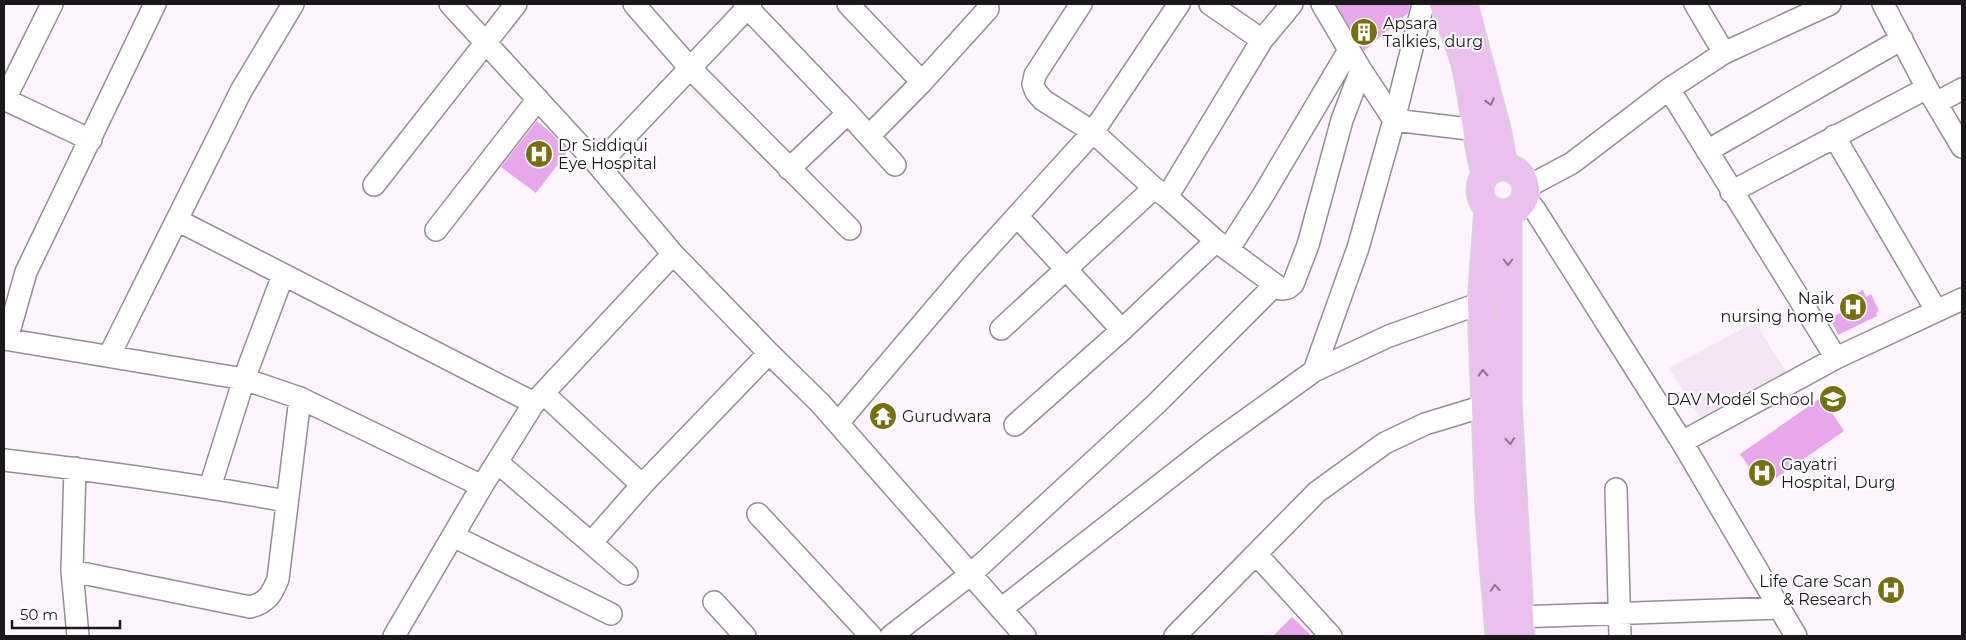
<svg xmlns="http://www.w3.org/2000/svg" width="1966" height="640" font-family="Montserrat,sans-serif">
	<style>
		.built { fill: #f4e5f5 }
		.building { fill: #e7a7ea }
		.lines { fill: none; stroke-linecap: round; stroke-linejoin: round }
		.minor-casing { stroke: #958c95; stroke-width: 24 }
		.major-casing { stroke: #d6d5d6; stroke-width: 29 }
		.minor { stroke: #fff; stroke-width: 21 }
		.major { stroke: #ebbfee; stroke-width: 26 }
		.oneway { stroke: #8d738f }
		.labels { text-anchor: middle; stroke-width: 4; stroke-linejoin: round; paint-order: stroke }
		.poi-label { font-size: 16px; fill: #1b171b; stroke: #fff; text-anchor: start }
	</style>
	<rect width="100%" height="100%" fill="#fdf4fe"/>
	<path class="built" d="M1755,322L1786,372L1705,426L1669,368Z"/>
	<path class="building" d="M1336,4H1410L1408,13L1364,51Z
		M537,121L550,132L568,151L536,193L501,167Z
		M1863,290L1866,297L1871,294L1879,311L1876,313L1877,316L1838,335L1830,318L1844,311L1840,301Z
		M1822,397L1844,431L1763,487L1740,454Z
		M1292,617L1312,636H1273Z"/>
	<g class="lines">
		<g class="minor-casing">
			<path id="minor" d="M450,4L598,165L673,254L769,353L820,403L1025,636
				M634,4L690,68L850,229
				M744,4L848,113L895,165
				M848,4L922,82
				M1081,4L1035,75L1033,84L1036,92L1043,100L1093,132L1154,188L1167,197L1216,241L1281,289L1288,288L1293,284L1308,245L1342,120L1361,70
				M1210,4L1262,40
				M1322,4L1361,70L1394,120L1477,130H1492
				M1695,4L1724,53
				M1883,4L1927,88L1962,147
				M1669,89L1836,358
				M4,99L91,140
				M4,101L52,4
				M1936,103L1962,89
				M869,136L922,82L988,9
				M1834,136L1936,310
				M1707,151L1902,39
				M598,165L751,4
				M789,169L848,113
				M374,185L516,4
				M1527,187L1572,163L1669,89L1724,53L1830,4
				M1731,192L1927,88
				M1167,197L1262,40L1292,4
				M1525,198L1535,210L1682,442L1836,358L1962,299
				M1017,216L1122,330
				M177,220L534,403
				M436,230L538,99
				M1228,250L1262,197L1349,50
				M1001,329L1154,188
				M4,339L244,379L300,398L482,486
				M7,339L26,272L155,4
				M109,356L241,91L293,4
				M1314,371L1358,248L1394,120L1423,4
				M544,394L642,485
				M838,423L968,270L1093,132L1179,4
				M1015,425L1122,330L1216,241
				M1682,442L1796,636
				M4,460C98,471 193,484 286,501
				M497,462L627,574
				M75,468L72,571L78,636
				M210,487L244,379L283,275
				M1616,489L1620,636
				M758,514L871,636
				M453,536L611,614
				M592,542L642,485L769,353
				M1256,554L1331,636
				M72,571L250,607C267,603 272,594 278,579L300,398
				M714,602L745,636
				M1001,609L1211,445L1314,371L1389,336L1481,303
				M1520,617L1780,608
				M394,636L482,486L534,403L673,254
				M891,636L971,574L1156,404L1275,285
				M1175,636L1317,492L1371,453L1385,443L1425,424L1484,406L1500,403"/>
		</g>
		<g class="major-casing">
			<path id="major" d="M1443,4C1450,23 1459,42 1464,61C1474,98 1475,138 1485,174
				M1464,4L1497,129L1504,166
				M1480 190a23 23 0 1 1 46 0a23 23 0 1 1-46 0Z
				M1488,208L1481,303L1489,511L1499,636
				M1508,213V401L1521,636"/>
		</g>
		<use href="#minor" class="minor"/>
		<use href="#major" class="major"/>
	</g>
	<defs><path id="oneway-chevron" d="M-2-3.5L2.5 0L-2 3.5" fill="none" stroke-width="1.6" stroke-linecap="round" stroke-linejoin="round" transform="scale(1.25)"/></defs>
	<g class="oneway">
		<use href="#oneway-chevron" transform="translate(1490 102) rotate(76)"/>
		<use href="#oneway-chevron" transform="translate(1508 262) rotate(90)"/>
		<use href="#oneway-chevron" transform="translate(1483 373) rotate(-92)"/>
		<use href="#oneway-chevron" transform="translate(1510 441) rotate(87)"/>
		<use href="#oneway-chevron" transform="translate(1495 588) rotate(-94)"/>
	</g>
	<defs>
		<g id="building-disc" transform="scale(1.4375)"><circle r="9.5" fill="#777010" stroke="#fff"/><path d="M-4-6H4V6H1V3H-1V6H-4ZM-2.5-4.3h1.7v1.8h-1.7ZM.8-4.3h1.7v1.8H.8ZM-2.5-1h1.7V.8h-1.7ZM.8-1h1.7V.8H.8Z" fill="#fff"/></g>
		<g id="hospital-disc" transform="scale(1.4375)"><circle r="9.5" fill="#777010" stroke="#fff"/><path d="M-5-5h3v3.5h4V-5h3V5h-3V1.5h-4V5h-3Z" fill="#fff"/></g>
		<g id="school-disc" transform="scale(1.4375)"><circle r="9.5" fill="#777010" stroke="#fff"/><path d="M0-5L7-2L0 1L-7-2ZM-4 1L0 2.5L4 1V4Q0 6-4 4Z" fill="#fff"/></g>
		<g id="temple-disc" transform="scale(1.4375)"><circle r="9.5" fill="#777010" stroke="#fff"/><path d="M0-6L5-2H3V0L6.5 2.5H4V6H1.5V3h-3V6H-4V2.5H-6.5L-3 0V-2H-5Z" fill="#fff"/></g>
	</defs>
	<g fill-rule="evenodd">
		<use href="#building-disc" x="1364" y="32"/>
		<use href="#hospital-disc" x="539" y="154"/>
		<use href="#hospital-disc" x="1853" y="307"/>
		<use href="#school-disc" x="1833" y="399"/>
		<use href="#temple-disc" x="883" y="416"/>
		<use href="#hospital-disc" x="1762" y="473"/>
		<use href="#hospital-disc" x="1891" y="590"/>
	</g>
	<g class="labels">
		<g class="poi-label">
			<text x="1383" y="29">Apsara<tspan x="1383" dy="18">Talkies, durg</tspan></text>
			<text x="558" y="151">Dr Siddiqui<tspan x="558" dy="18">Eye Hospital</tspan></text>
			<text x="1834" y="304" text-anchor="end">Naik<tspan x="1834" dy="18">nursing home</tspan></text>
			<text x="1814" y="405" text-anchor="end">DAV Model School</text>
			<text x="902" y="422">Gurudwara</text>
			<text x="1781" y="470">Gayatri<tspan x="1781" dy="18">Hospital, Durg</tspan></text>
			<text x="1872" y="587" text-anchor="end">Life Care Scan<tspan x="1872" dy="18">&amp; Research</tspan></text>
		</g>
	</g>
	<rect width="1966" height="640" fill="none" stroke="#1b171b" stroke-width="10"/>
	<path d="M12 620v8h108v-8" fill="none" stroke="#1b171b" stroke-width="2.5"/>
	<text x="20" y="620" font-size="15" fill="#1b171b" stroke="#ffffff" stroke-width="4" paint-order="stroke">50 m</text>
</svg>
